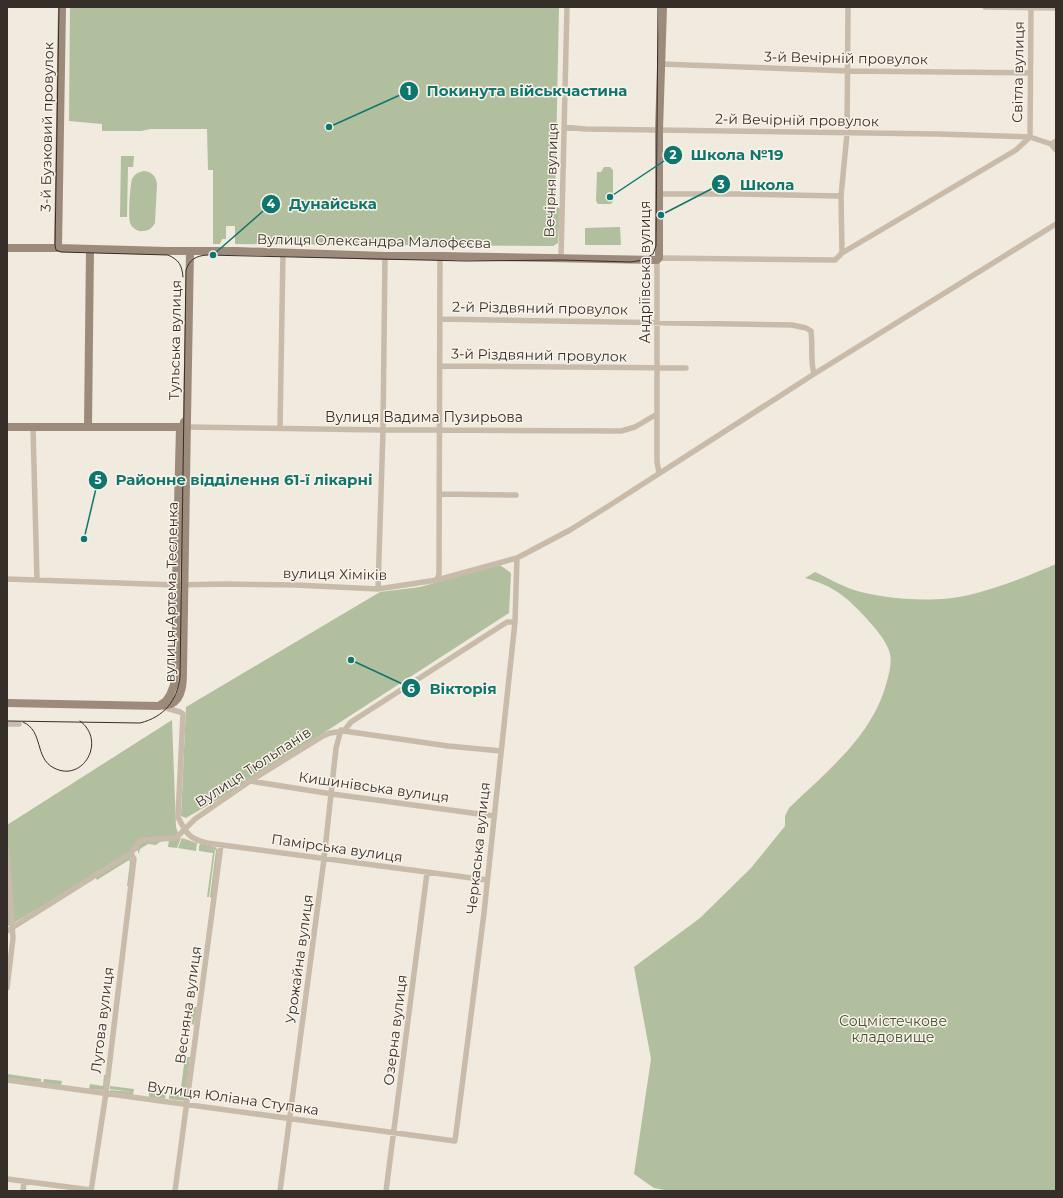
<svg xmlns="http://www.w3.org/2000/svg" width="1063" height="1198" font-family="Montserrat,sans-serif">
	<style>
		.green { fill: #b1bf9e }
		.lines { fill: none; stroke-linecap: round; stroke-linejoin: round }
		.street { stroke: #c9bbaa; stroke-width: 5.5 }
		.secondary { stroke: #9c8a7b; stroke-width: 8 }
		.tram { stroke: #362e29; stroke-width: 1 }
		.labels { text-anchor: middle; stroke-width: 3; stroke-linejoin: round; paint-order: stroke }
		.street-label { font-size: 14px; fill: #362e29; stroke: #f9f3ea }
		.park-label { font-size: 14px; fill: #42532e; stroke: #f9f3ea }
		.leader { fill: none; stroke: #0f766e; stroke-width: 1.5 }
		.callout-dot { fill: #0f766e; stroke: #f9f3ea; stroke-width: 1.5 }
		.mark-label { font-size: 12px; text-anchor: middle; font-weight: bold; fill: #fff }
		.callout-label { font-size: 15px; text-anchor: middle; font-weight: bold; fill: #0f766e; stroke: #f9f3ea; stroke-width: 3; stroke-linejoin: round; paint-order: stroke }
	</style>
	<rect width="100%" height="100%" fill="#f1eade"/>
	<path class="green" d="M70,7H559L555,207L560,208L558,243L553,246L235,244V226H226V239H222L220,244H213V170H208L207,129H151L141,131H102V124L69,121Z
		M121,156H134L133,167H128L127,217H120Z
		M604,167H610L613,170V201L611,204H598L596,201L597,172H601Z
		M144,171C152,172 156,176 157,184L155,223C152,228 149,231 143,231C138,232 132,228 130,223C128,216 130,187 132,179C135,174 138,172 144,171Z
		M620,227L621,245H585V228Z
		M1056,564V1191H664V1190L654,1188L634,1174L651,1059L634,967L700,918L751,868L785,826V816L789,808C828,770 873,736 887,681C890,670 893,659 888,648C883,637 875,628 867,619C847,597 834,586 805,578L815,572C826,577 840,585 851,589C884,600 936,603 969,595C999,588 1028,576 1056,564Z
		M500,565L511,573L509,613L243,785L186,818L181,816L186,707L380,592L420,587Z
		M172,720L176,827L178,833C173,840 163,838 156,845L148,844L140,849L139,853H138V850L7,927V825Z
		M181,838L177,848L168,847L169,840Z
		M182,838L197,843L196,851L178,848Z
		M200,844L215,847L218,850L212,898L210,897L216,850L199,847Z
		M199,847L215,850L209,897H207L213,853L199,851Z
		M129,856L132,862L129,886H127L130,862L129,860L97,880L95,877Z
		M192,1007H197L194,1025L192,1024L193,1014L192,1024H190Z
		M185,1057H190L185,1101L169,1099V1094L180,1095Z
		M7,1074L41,1079V1082L7,1079Z
		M104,1075H106L104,1089L103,1090L89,1089L90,1084L103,1086Z
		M44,1079L62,1081L61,1085L43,1083Z
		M110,1086L134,1089L133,1095L109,1092L110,1090L133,1092L110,1089Z
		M149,1091L166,1093L165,1099L149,1097Z"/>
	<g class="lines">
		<path class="street" d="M985,7L1056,8
			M660,64L848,71L1030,73
			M564,127L585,129L938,134L1030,137L1051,144L1056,150
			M1030,137L1031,7
			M1051,144L1056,141
			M659,194H741L841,196
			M842,253L841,196L847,134L848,7
			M561,258L567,7
			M659,258L835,260L842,253L1016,150L1030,137
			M657,260V462L659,473
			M440,319L792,325L806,328L811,331C813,346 810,359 814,374
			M440,366L686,368
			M33,427L37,580
			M186,427L383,430H440L621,431L635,427L657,414
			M280,428L283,252
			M440,494L516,495
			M7,579L176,585L225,584L295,585L378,589L437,580L517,558L570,530L607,507L814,374L1056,224
			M437,580L439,574L440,256
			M378,589L383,430L385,256
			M163,707L180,712L183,714L178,817C186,833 189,839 207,843L487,880
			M7,724H19
			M344,731L448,746L501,751
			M250,781L332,794L494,816
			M7,849L13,938L7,988
			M7,931L131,853L139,842L143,840L176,838L195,819L250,781L323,736L330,733L344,731L351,722L507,622H515
			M7,1080L455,1141L484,913L515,622L517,558
			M7,1179L91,1190
			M23,1191L24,1181
			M91,1191L106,1093L134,859L131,853
			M175,1191L221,845
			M280,1191L324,859L336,748L341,730
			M386,1191L427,873"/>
		<path class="secondary" d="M7,248H58L167,251H237L385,256H440L657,260L659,258V130L663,7
			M58,248L62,7
			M184,422L187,419L190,251
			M7,427H184
			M88,427L90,249
			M7,703L158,706C162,705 168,705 171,704C183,699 183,681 183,671L187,419
			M160,705L166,701L170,695L174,685L176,655V585L180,427"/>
		<path class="tram" d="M59,7L55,245L56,250L61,252L168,255C179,260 182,265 183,277
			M7,721L140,723C164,717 177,701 180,677L186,270C190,259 196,256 207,255L466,261L562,260L631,262L643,260L653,254L656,246L658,7
			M23,722C44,731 34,758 54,768C83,783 107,741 80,721"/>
	</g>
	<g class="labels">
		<g class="street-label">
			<text transform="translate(846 58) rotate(1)" y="5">3-й Вечірній провулок</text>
			<text transform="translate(1018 72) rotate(-89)" y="5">Світла вулиця</text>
			<text transform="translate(797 120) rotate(1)" y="5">2-й Вечірній провулок</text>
			<text transform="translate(47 127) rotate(-89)" y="5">3-й Бузковий провулок</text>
			<text transform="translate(551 180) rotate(-88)" y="5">Вечірня вулиця</text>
			<text transform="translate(374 241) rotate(1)" y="5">Вулиця Олександра Малофєєва</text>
			<text transform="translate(645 272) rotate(-90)" y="5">Андріївська вулиця</text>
			<text transform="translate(540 308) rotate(1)" y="5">2-й Різдвяний провулок</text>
			<text transform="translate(175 340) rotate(-89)" y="5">Тульська вулиця</text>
			<text transform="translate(539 355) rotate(1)" y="5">3-й Різдвяний провулок</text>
			<text x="424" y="422">Вулиця Вадима Пузирьова</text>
			<text transform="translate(335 574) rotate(1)" y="5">вулиця Хіміків</text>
			<text transform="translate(171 592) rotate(-89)" y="5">вулиця Артема Тесленка</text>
			<text transform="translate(253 767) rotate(-33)" y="5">Вулиця Тюльпанів</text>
			<text transform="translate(374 787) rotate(8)" y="5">Кишинівська вулиця</text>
			<text transform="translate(337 848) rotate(8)" y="5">Памірська вулиця</text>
			<text transform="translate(478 848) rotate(-84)" y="5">Черкаська вулиця</text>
			<text transform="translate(299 959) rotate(-82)" y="5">Урожайна вулиця</text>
			<text transform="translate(188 1005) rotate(-82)" y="5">Весняна вулиця</text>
			<text transform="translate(102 1020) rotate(-83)" y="5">Лугова вулиця</text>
			<text transform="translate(395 1030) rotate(-83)" y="5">Озерна вулиця</text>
			<text transform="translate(233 1098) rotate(8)" y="5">Вулиця Юліана Ступака</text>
		</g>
		<g class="park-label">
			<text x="893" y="1026">Соцмістечкове<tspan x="893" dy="16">кладовище</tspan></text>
		</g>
	</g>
	<path class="leader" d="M329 127L409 91M610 197L673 155M661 215L721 184M213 255L271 204M84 539L98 480M351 660L411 688"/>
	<g class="callout-dot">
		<circle cx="329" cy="127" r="4"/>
		<circle cx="610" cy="197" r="4"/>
		<circle cx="661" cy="215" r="4"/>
		<circle cx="213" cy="255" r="4"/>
		<circle cx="84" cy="539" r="4"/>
		<circle cx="351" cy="660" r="4"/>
		<circle cx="409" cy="91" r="10"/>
		<circle cx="673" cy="155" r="10"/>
		<circle cx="721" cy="184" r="10"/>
		<circle cx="271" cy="204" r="10"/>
		<circle cx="98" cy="480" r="10"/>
		<circle cx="411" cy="688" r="10"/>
	</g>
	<g class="mark-label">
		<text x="409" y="95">1</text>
		<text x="673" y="159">2</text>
		<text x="721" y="189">3</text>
		<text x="271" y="208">4</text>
		<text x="98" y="484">5</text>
		<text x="411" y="693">6</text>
	</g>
	<g class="callout-label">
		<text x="527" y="96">Покинута військчастина</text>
		<text x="737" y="160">Школа №19</text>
		<text x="767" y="190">Школа</text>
		<text x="333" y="209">Дунайська</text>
		<text x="244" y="485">Районне відділення 61-ї лікарні</text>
		<text x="463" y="694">Вікторія</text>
	</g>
	<rect width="1063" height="1198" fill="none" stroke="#362e29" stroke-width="16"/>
</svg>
